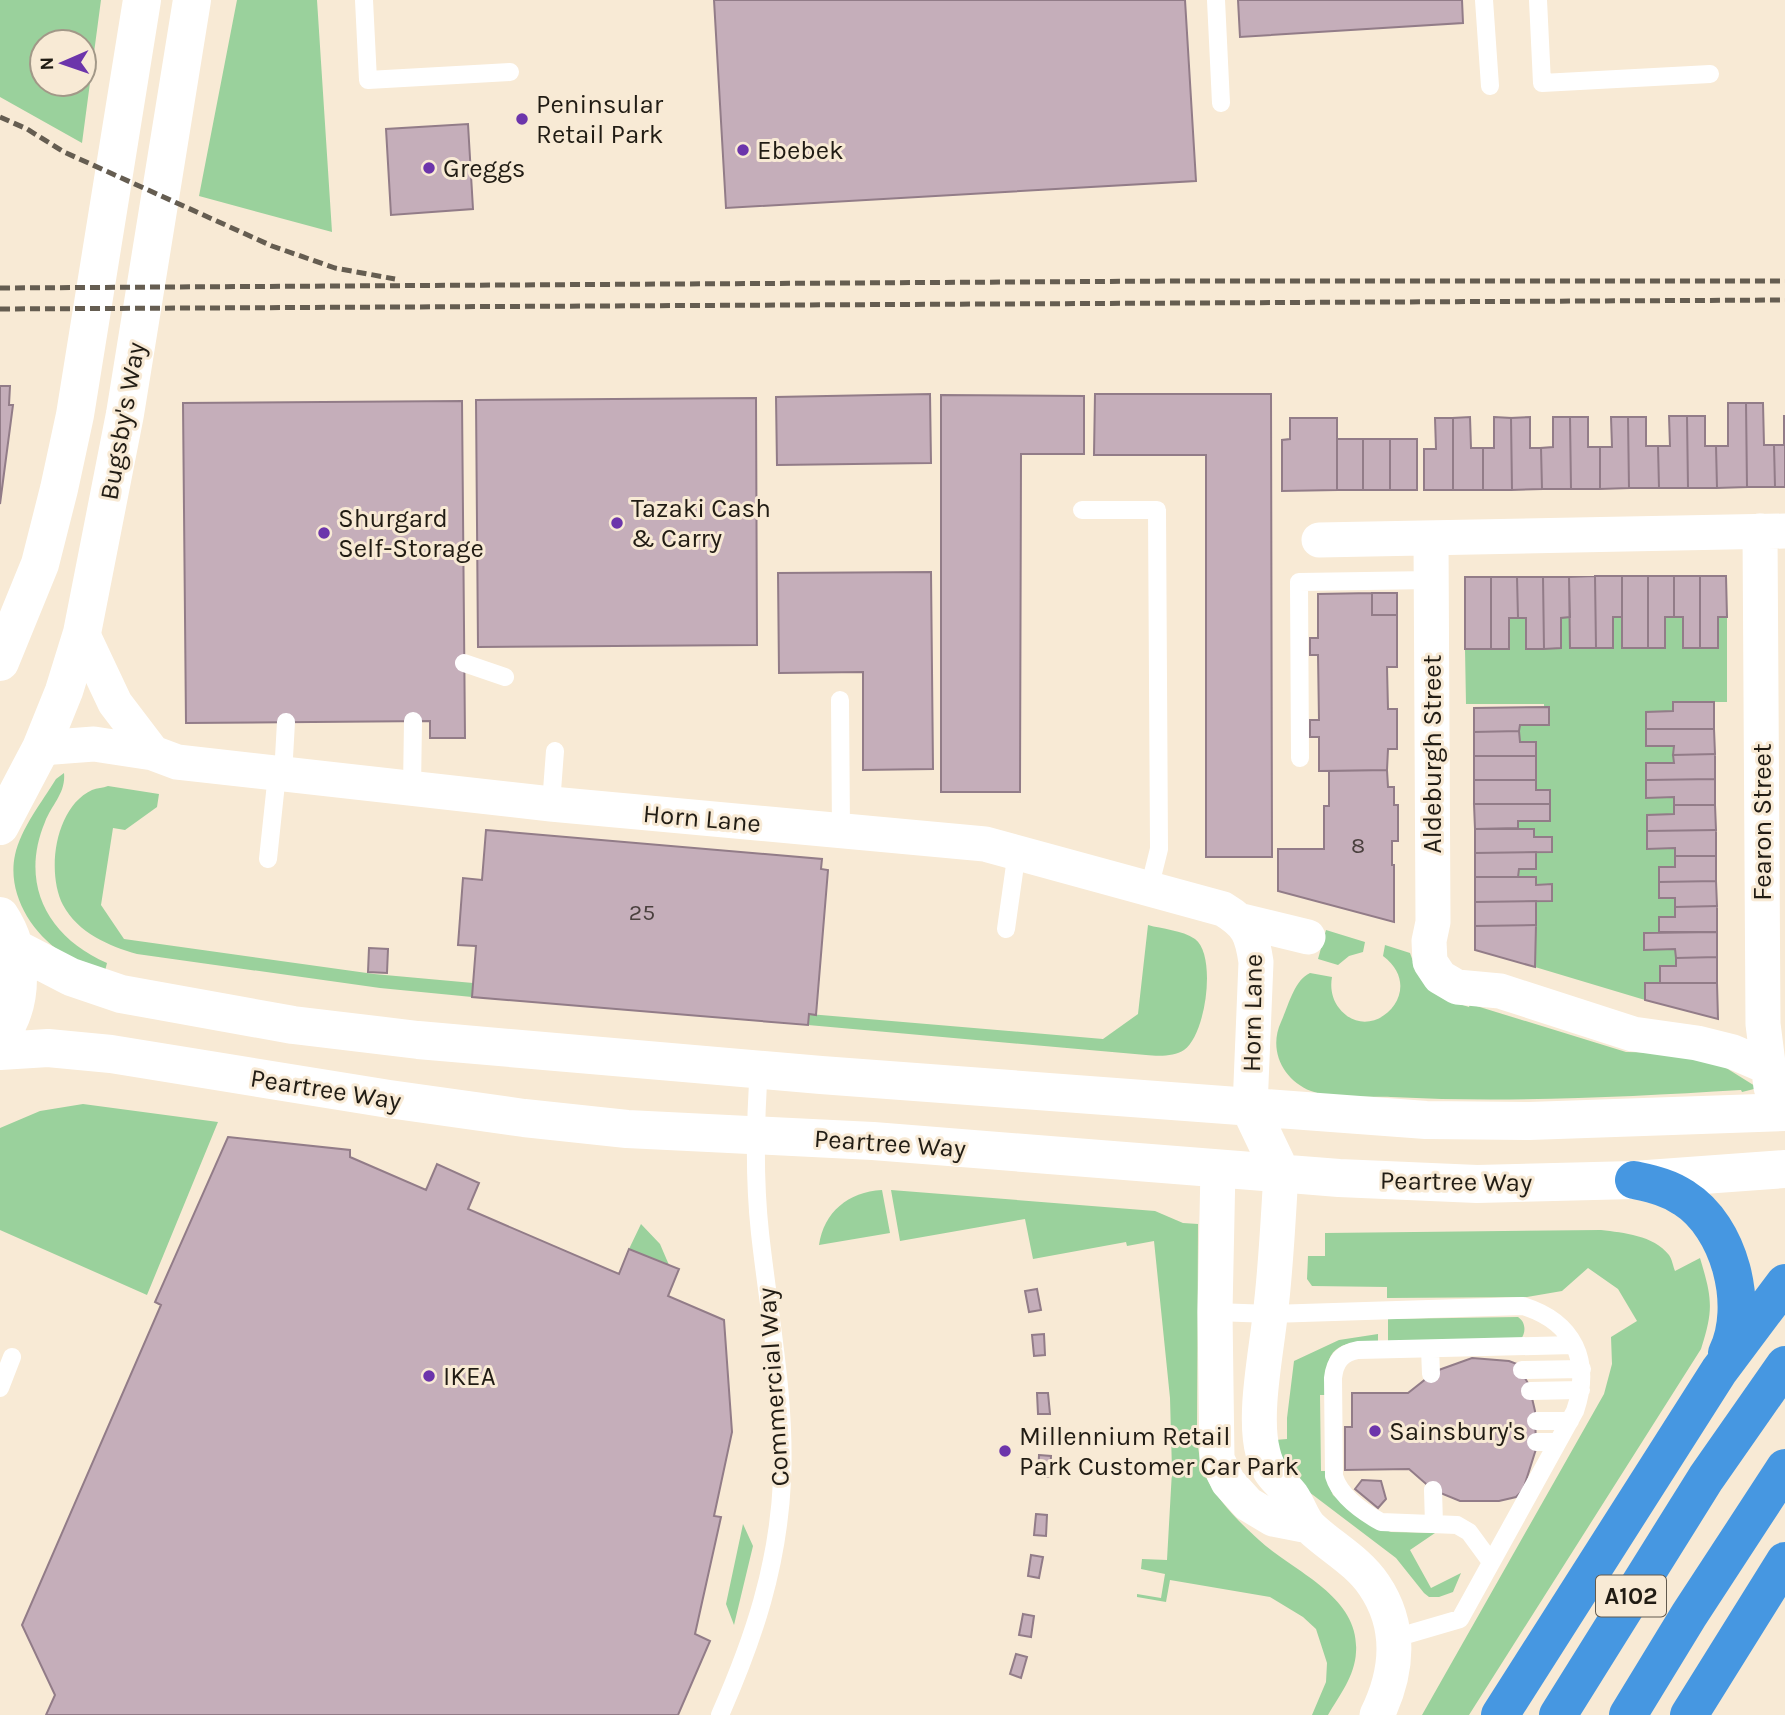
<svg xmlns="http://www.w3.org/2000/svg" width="1785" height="1715" font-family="Karla,sans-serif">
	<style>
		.green { fill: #9ad19c; fill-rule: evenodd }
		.building { fill: #c5aeba; stroke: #927c88; stroke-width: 2 }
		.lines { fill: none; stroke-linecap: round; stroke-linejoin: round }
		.lane { stroke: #fff; stroke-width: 18 }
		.street { stroke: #fff; stroke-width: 35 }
		.secondary { stroke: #fff; stroke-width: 38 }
		.highway { stroke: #4697e1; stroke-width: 38 }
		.rail { stroke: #655d51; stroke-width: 5; stroke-dasharray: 10 5; stroke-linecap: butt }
		.poi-dot { fill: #6c35ab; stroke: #f8ead5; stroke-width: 2.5 }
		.labels { text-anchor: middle; stroke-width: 6; stroke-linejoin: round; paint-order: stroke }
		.number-label { font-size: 23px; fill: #4a403e }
		.shield { fill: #f8ead5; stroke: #625a4e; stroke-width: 2 }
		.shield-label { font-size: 24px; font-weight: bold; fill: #211c14 }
		.poi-label { font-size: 26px; fill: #211c14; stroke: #f8ead5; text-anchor: start }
		.street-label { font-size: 26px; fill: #211c14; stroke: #f8ead5 }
	</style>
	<rect width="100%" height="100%" fill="#f8ead5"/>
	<path class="green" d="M0,0H101L82,143L0,97ZM42,42H84V84H42Z
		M237,0H317L332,232L199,196Z
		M1570,617V648H1612L1613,617H1622V647L1665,617H1683V648H1718V617H1727V702H1674L1673,711L1646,712V746H1674V763L1647,798L1674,797V814L1647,815V848H1675V867H1659V897L1675,898V917H1659V932L1644,933V949H1675L1676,966L1660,983H1645V1000L1535,967L1536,901H1552V885H1536V877H1518L1519,869H1536V852H1552V838L1534,837V829L1518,828V821H1550V790H1536V742H1520V725L1544,707V704H1466L1465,649H1509V618H1526L1527,649L1560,648L1561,618Z
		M64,773C66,793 52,804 45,822C19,884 48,937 107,963L105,971C90,965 73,960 61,952C30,931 7,892 15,855C21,828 42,802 56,779Z
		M108,786L159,794L157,807L125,830L113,828L101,905L124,939L374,974L473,983L472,997L380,988L137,954C109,946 78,933 63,905C46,872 55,807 92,790C97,788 103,788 108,786Z
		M1148,925C1162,929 1182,930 1195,939C1217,955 1206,1035 1184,1050C1174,1057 1157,1056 1146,1055L808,1025L809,1014L1103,1039L1138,1014Z
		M1326,930L1365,942L1363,952L1349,956L1338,965L1318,959Z
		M1385,945L1410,953L1415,967L1444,999L1469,1007L1470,1004L1626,1052L1671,1053L1723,1066L1755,1086L1754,1089L1742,1092L1741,1090C1625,1097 1508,1103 1391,1097C1368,1096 1332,1099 1311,1091C1283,1080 1268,1050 1281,1022C1288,1007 1294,980 1310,973L1332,977C1330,988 1332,999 1339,1008C1370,1048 1430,991 1383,956Z
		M83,1104L218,1122L147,1295L0,1230V1128L40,1111Z
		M882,1190L890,1233L819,1245C824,1212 848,1192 882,1190Z
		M891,1190L1155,1211L1183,1223L1198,1224L1197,1433C1198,1447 1199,1461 1205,1475C1216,1499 1240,1523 1259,1540C1294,1572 1360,1596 1356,1652C1355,1676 1339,1696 1328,1715H1312L1326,1682L1327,1663L1316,1629L1303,1617L1270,1597L1170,1580L1166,1602L1137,1597V1594L1161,1598L1165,1574L1141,1569L1142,1559L1167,1560L1172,1471L1170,1398L1154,1241L1127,1246L1126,1242L1033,1259L1025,1219L900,1241Z
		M641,1224L660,1244L669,1265L629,1249Z
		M1601,1230C1624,1233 1653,1235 1669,1255C1672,1259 1673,1266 1675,1271L1700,1258C1712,1298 1714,1309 1701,1349L1469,1715H1422L1604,1394L1612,1364L1611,1337L1637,1321L1618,1289L1588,1268L1562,1291L1527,1297L1387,1298V1287L1312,1286L1307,1279L1308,1256H1325V1233Z
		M1518,1317C1526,1322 1526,1333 1521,1339L1388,1341V1319Z
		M1378,1334V1341C1332,1342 1325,1349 1326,1395H1320L1321,1471H1327L1328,1483L1333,1495L1367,1523L1391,1532L1435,1533L1410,1550L1431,1588L1461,1573L1453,1592L1439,1597H1429L1424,1593L1396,1558L1309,1492L1289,1473L1275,1440L1287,1439V1418L1294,1361L1339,1340Z
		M743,1524L753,1546L734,1625L726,1604Z"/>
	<path class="building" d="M714,0H1185L1196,181L726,208Z
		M1238,0H1462L1463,23L1240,37Z
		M468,124L473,209L391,215L386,129Z
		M0,386H10L9,405H13L0,504Z
		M930,394L931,463L777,465L776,397Z
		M1095,394H1271L1272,857H1206V455H1094Z
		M941,395L1084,396V454H1021L1020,792H941Z
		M756,398L757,645L478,647L476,400Z
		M462,401L465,738H430V721L186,723L183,403Z
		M1728,403H1746L1747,487L1717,488L1716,446H1728Z
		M1746,403H1763L1764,445H1774L1775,487H1747Z
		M1669,416H1687L1688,488H1659L1658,446H1670Z
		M1687,416H1705V446H1716L1717,488H1688Z
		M1784,416H1785V487H1775L1774,445H1784Z
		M1470,417L1471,448H1483V490H1453V418Z
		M1494,417L1511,418L1512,490H1483V448H1494Z
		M1530,417V448H1541L1542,489L1512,490L1511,418Z
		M1553,417H1570L1571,489H1542L1541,448L1553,447Z
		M1570,417H1588V447H1600V489H1571Z
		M1611,417H1628L1629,488L1600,489V447H1612Z
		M1628,417H1646V446H1658L1659,488H1629Z
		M1290,418H1337V490L1282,491V440L1290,439Z
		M1435,418H1453V490H1424V449H1436Z
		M1337,439H1363V490H1337Z
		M1363,439H1390V490H1363Z
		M1390,439H1417V490H1390Z
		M931,572L933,769L863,770V672L779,673L778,573Z
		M1595,576H1622V617H1613V648H1596Z
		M1595,576L1596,648H1570L1569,577Z
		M1622,576H1648V648H1622Z
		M1648,576H1674V617H1665V648H1648Z
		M1674,576H1700V648H1683V617H1674Z
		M1700,576H1726L1727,617H1718V648H1700Z
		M1465,577H1491V649H1465Z
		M1491,577H1517L1518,618H1509V649H1491Z
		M1517,577H1543L1544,649H1526V618H1518Z
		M1543,577H1569L1570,617L1561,618V648L1544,649Z
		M1372,593V615H1397V667H1387L1388,709H1397V749H1388L1387,770L1319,771V737H1310V720H1319L1318,655H1310V638H1318V594Z
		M1372,593H1397V615H1372Z
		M1673,702H1714V729H1646V712L1673,711Z
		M1549,707V725H1520L1519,731L1474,732V708Z
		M1646,729H1714L1715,754L1673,755L1674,746H1646Z
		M1519,731L1520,742H1536V756H1474V732Z
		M1715,754V779L1646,780V763H1674L1673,755Z
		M1474,756H1536V780H1474Z
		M1387,770L1388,787H1394V805H1398V841H1392V865H1394V922L1278,891V849H1324V806H1329V771Z
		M1715,779V805H1674V797L1646,798V780Z
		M1474,780H1536V790H1550V804H1474Z
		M1474,804H1550V821H1518V828L1475,829Z
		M1674,805H1715L1716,830L1647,831V815L1674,814Z
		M1475,829H1534V837H1552V852L1475,853Z
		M486,830L822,859L821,869L828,870L816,1015L809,1014L808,1025L472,997L476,946L458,945L463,878L482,880Z
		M1716,830V856H1675V848L1647,849V831Z
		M1536,852V869H1519L1518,877H1475V853Z
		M1675,856H1716V881L1659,882V867H1675Z
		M1475,877H1536V885L1552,884V901L1475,902Z
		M1716,881L1717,906L1675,907V898H1659V882Z
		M1536,901V925L1475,926V902Z
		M1717,906V932H1659V917H1675V907Z
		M1536,925L1535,967L1475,950V926Z
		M1717,932V957L1676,958L1675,949L1644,950V933Z
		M369,948L388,949L387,973L368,972Z
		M1717,957V983H1660V966H1676V958Z
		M1645,983H1717L1718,1019L1645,1000Z
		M228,1137L350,1150V1157L426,1190L437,1164L479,1183L468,1209L619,1274L629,1249L679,1269L668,1296L724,1320L732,1432L714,1516L721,1517L695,1634L710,1641L678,1715H46L55,1695L22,1625L161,1305L155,1302Z
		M1037,1289L1041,1310L1029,1312L1025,1291Z
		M1044,1334L1045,1355L1034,1356L1032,1335Z
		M1472,1358L1509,1361L1517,1364L1529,1385L1535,1411L1536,1449L1523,1490L1516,1497L1499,1501H1460L1433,1490L1409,1469L1345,1470V1427H1352V1393H1408L1436,1371Z
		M1037,1393H1048L1050,1414H1038Z
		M1039,1455L1051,1456L1050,1477L1038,1476Z
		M1362,1480L1381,1481L1386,1499L1378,1508L1355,1489Z
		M1036,1514L1047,1515L1046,1536L1034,1535Z
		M1031,1555L1043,1557L1039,1578L1028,1576Z
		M1023,1614L1034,1616L1031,1637L1019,1635Z
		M1016,1654L1027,1657L1021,1678L1010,1674Z"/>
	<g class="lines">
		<path class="lane" d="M364,0L368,80L510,72
			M1216,0L1221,103
			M1484,0L1490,86
			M1538,0L1542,83L1710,74
			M1082,510H1157L1159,849L1149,889
			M464,663L505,677
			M840,700L841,831
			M1300,758L1299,582L1432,580
			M283,775L286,722
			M412,789L413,721
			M551,804L555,751
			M268,859L277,774
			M1006,929L1017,851
			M1215,1312L1271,1314L1523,1306C1574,1322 1592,1361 1575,1411L1460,1619L1395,1638
			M1430,1349L1431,1374
			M1522,1370L1582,1369
			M0,1388L12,1357
			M1530,1391L1581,1390
			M1536,1421H1570
			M1536,1442H1558
			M1433,1490L1434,1524
			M1491,1562L1469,1532L1457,1525L1381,1522C1363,1512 1340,1496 1334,1476L1333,1378C1335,1361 1342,1353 1358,1350L1574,1345
			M720,1715C754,1638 778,1566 782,1481C786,1399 769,1315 760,1233C754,1178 755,1124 759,1069"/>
		<path class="street" d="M1760,531L1763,1024L1771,1087
			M1431,538L1433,922L1429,941L1430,962L1440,977L1457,987L1500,991L1633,1034L1697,1043L1733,1052L1768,1067
			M1319,540L1785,531
			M82,633L115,703L153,753
			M41,748L94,744L153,753L177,762L551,804L985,844L1223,909C1248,924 1252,934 1256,962L1250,1108
			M1242,921L1308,937
			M1218,1168L1215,1312L1217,1459L1228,1482L1248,1504L1273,1519L1309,1526
			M1281,1173C1278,1221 1276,1269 1270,1316C1266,1355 1253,1416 1263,1453C1269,1477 1279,1479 1292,1496C1299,1506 1302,1519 1311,1528C1331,1547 1358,1561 1374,1585C1402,1626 1398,1672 1377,1715"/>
		<path class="secondary" d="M0,662L40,564L59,489L75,415L142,0
			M0,826L41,748L64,691L82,633L125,414L192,0
			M0,916C23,951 25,1002 0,1036
			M15,948L71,977L121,994L293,1025L418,1040L821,1075L1426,1120L1529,1121L1785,1112
			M0,1051L48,1048L111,1054L389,1099L524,1118L627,1129L873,1141L1339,1178L1477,1184L1634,1180L1785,1169
			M1250,1108L1281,1173"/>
		<path class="highway" d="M1634,1180C1652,1184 1668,1187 1684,1198C1730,1227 1750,1306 1727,1353
			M1500,1715L1719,1371L1785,1283
			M1558,1715L1706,1478L1785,1365
			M1628,1715L1689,1615L1785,1468
			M1689,1715L1785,1561"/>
		<path class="rail" d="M0,117L27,129L64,152L272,246L335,268L395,279
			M0,288L1182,281H1785
			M0,309L1785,300"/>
	</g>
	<g class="poi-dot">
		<circle cx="522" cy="119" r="7"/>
		<circle cx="743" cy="150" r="7"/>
		<circle cx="429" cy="168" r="7"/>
		<circle cx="617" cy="523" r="7"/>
		<circle cx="324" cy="533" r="7"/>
		<circle cx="429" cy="1376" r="7"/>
		<circle cx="1375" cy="1431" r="7"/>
		<circle cx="1005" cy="1451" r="7"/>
	</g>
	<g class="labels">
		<g class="number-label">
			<text x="1358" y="853">8</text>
			<text x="642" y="920">25</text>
		</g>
		<rect class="shield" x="1596" y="1575.5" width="70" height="41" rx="5"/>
		<g class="shield-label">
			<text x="1631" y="1604">A102</text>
		</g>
		<g class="poi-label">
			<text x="536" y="113">Peninsular<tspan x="536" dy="30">Retail Park</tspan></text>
			<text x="757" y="159">Ebebek</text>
			<text x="443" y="177">Greggs</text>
			<text x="631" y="517">Tazaki Cash<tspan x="631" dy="30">&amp; Carry</tspan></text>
			<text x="338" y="527">Shurgard<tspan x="338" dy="30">Self-Storage</tspan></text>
			<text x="443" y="1385">IKEA</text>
			<text x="1389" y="1440">Sainsbury's</text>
			<text x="1019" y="1445">Millennium Retail<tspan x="1019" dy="30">Park Customer Car Park</tspan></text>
		</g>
		<g class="street-label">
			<text transform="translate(122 421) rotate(-80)" y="9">Bugsby's Way</text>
			<text transform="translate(1432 754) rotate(-90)" y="9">Aldeburgh Street</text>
			<text transform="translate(702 818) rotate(5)" y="9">Horn Lane</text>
			<text transform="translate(1762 822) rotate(-90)" y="9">Fearon Street</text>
			<text transform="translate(1252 1013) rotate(-89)" y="9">Horn Lane</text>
			<text transform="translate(326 1089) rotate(9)" y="9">Peartree Way</text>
			<text transform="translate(890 1143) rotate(4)" y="9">Peartree Way</text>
			<text transform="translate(1456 1181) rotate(1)" y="9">Peartree Way</text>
			<text transform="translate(773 1387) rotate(-94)" y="9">Commercial Way</text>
		</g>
	</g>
	<g transform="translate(63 63) rotate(268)"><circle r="33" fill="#f8ead5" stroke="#a29888" stroke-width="2"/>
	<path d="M0-5L12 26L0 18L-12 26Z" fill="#6c35ab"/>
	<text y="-10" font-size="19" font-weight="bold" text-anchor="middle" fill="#211c14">N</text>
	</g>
</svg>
